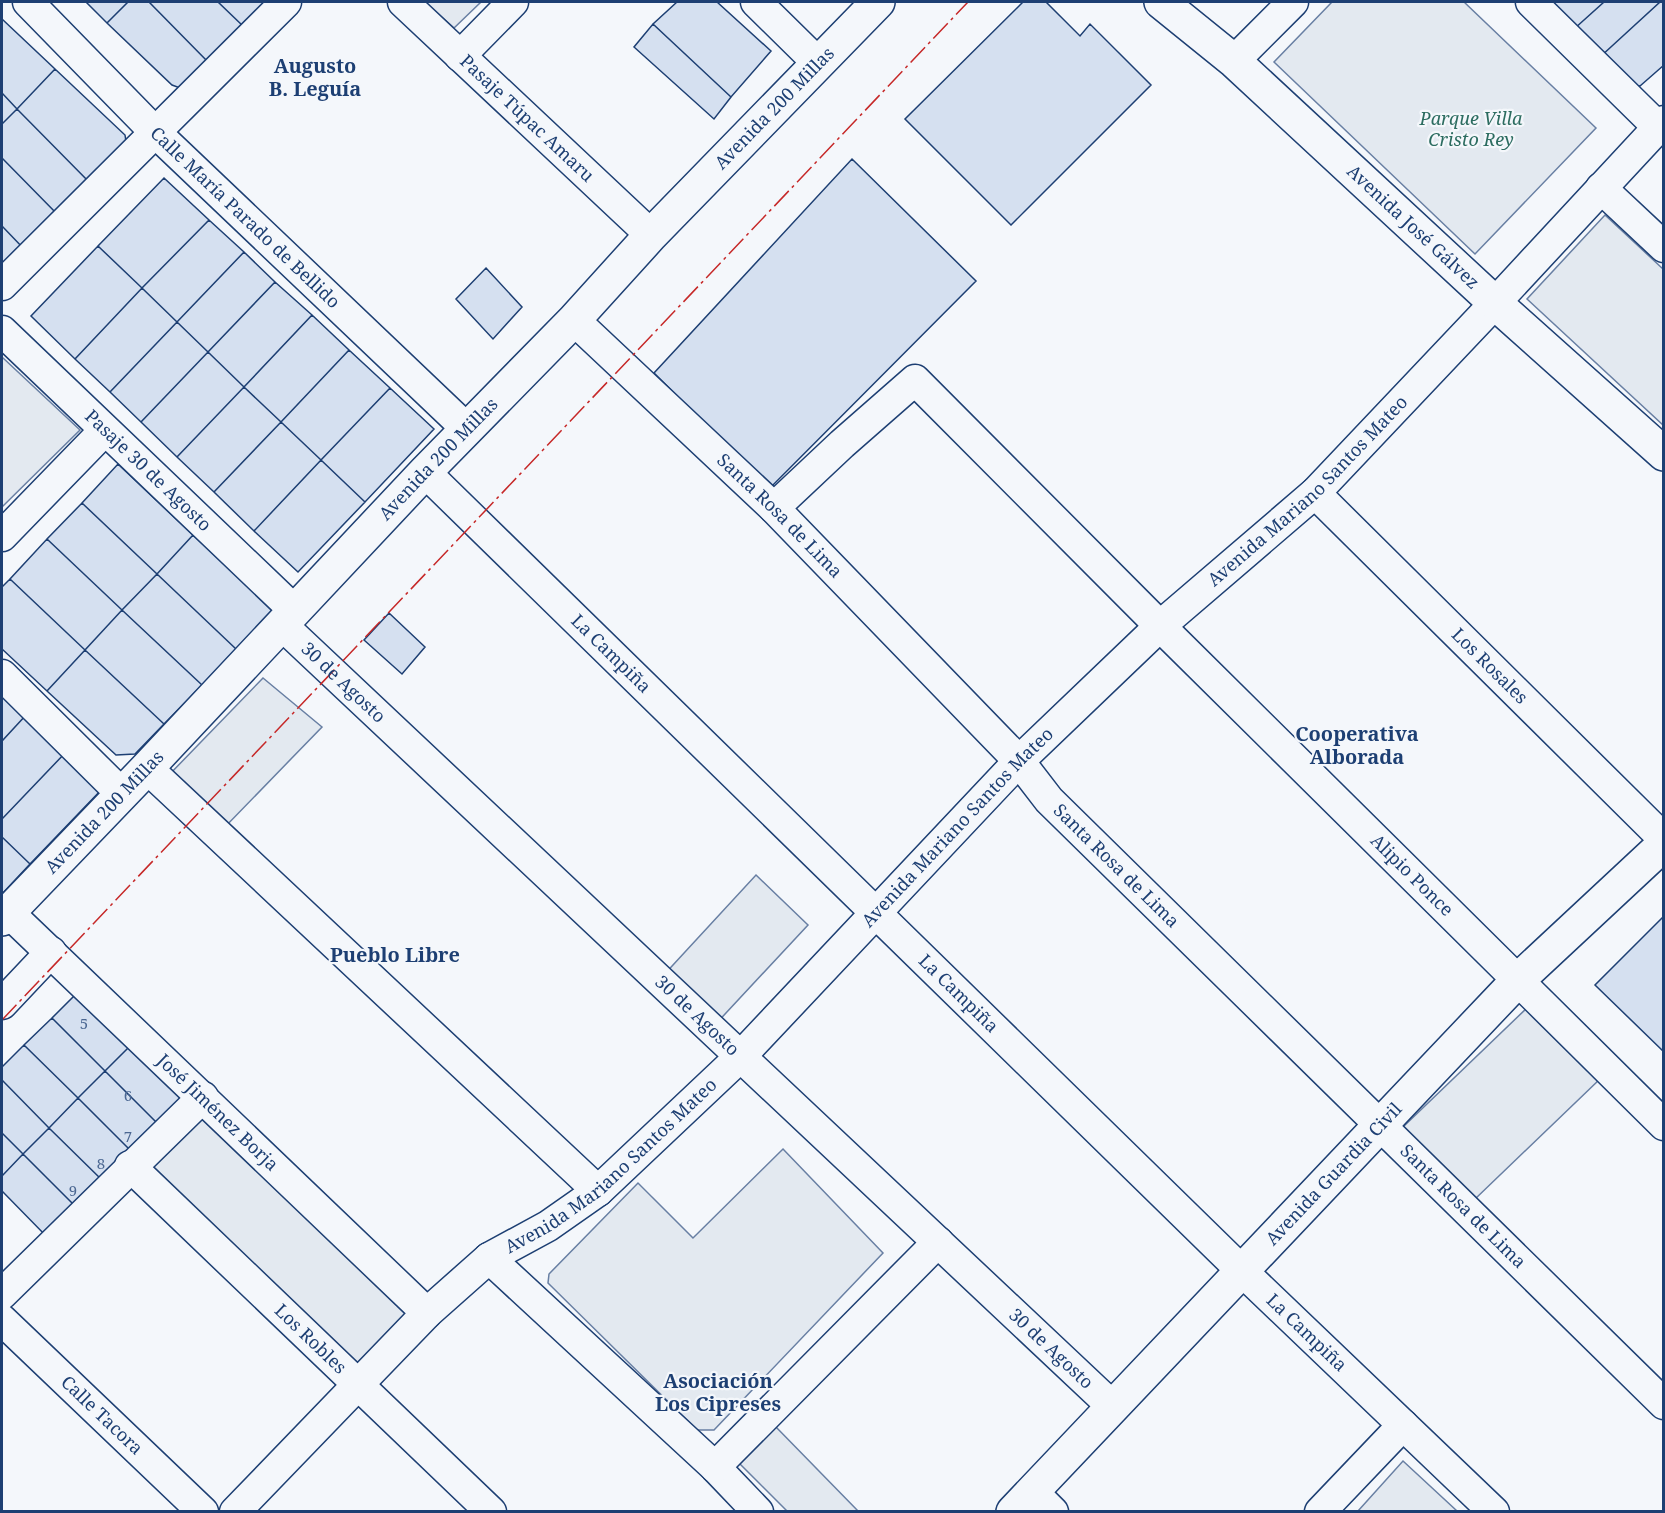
<svg xmlns="http://www.w3.org/2000/svg" width="1665" height="1513" font-family="'Noto Serif',serif">
	<style>
		.green { fill: #e3e9f0; stroke: #687fa3; stroke-width: 1.5 }
		.building { fill: #d5e0f0; stroke: #1d3f73; stroke-width: 1.5 }
		.lines { fill: none; stroke-linecap: round; stroke-linejoin: round }
		.minor-casing { stroke: #1d3f73; stroke-width: 33 }
		.tertiary-casing { stroke: #1d3f73; stroke-width: 36 }
		.minor { stroke: #f4f7fb; stroke-width: 30 }
		.tertiary { stroke: #f4f7fb; stroke-width: 33 }
		.power { stroke: #c62828; stroke-width: 1.5; stroke-dasharray: 21 4.5 3 4.5; stroke-linecap: butt }
		.labels { text-anchor: middle; stroke-width: 4.5; stroke-linejoin: round; paint-order: stroke }
		.number-label { font-size: 15px; fill: #4b6792 }
		.street-label { font-size: 18px; fill: #1d3f73; stroke: #f4f7fb }
		.park-label { font-size: 18px; font-style: italic; fill: #2c6c60; stroke: #f4f7fb }
		.neighbourhood-label { font-size: 20px; font-weight: bold; fill: #1d3f73; stroke: #f4f7fb }
	</style>
	<rect width="100%" height="100%" fill="#f4f7fb"/>
	<path class="green" d="M425,2H481L454,28Z
		M1332,2H1464L1596,128L1475,254L1274,62Z
		M1605,215L1663,269V425L1527,299Z
		M2,357L80,430L2,507Z
		M263,678L322,727L223,829L167,777Z
		M756,875L808,925L712,1028L661,978Z
		M1530,1005L1601,1078L1474,1200L1403,1127Z
		M203,1113L411,1316L359,1370L150,1167Z
		M783,1149L883,1253L714,1430H697L548,1283L549,1274L638,1183L693,1238Z
		M775,1426L858,1511H787L738,1462Z
		M1403,1461L1457,1511H1358Z"/>
	<path class="building" d="M86,2H128L107,23Z
		M128,2H149L208,62L180,88L172,85L107,23Z
		M149,2H218L244,27L208,62Z
		M218,2H269L244,27Z
		M677,2H717L771,51L731,97L653,24Z
		M1023,2H1046L1080,36L1090,24L1151,85L1011,225L905,119Z
		M1549,2H1604L1574,29Z
		M1604,2H1660L1600,57L1574,29Z
		M1660,2H1664V65L1640,86L1626,84L1600,57Z
		M2,19L55,69L17,109L2,93Z
		M653,24L731,97L714,119L634,47Z
		M55,69L125,135L127,148L91,184L17,109Z
		M2,93L17,109L2,124Z
		M17,109L91,184L58,215L2,158V124Z
		M2,158L58,215L24,249L2,226Z
		M852,159L976,281L770,488L654,373Z
		M164,178L209,220L142,288L98,246Z
		M209,220L244,252L177,322L142,288Z
		M2,226L24,249L2,270Z
		M98,246L142,288L75,359L31,316Z
		M244,252L275,282L208,352L177,322Z
		M486,268L522,307L493,339L456,299Z
		M275,282L312,315L244,387L208,352Z
		M142,288L177,322L110,392L75,359Z
		M312,315L349,350L281,422L244,387Z
		M177,322L208,352L141,422L110,392Z
		M349,350L390,388L321,460L281,422Z
		M208,352L244,387L177,457L141,422Z
		M244,387L281,422L214,492L177,457Z
		M390,388L434,429L365,502L321,460Z
		M281,422L321,460L254,531L214,492Z
		M321,460L365,502L298,572L254,531Z
		M118,464L193,535L157,574L82,503Z
		M82,503L157,574L122,610L47,539Z
		M193,535L273,610L236,649L157,574Z
		M47,539L122,610L85,650L10,579Z
		M157,574L236,649L202,685L122,610Z
		M10,579L85,650L47,691L2,649V587Z
		M122,610L202,685L164,724L85,650Z
		M389,613L425,647L402,674L364,640Z
		M85,650L164,724L135,754L116,755L47,691Z
		M2,692L26,715L2,741Z
		M26,715L66,752L2,819V741Z
		M66,752L104,787L30,864L2,837V819Z
		M2,837L30,864L2,894Z
		M1664,916V1052L1595,985Z
		M78,992L132,1044L105,1071L52,1018Z
		M52,1018L105,1071L78,1098L24,1045Z
		M132,1044L187,1098L160,1126L105,1071Z
		M24,1045L78,1098L49,1128L2,1080V1067Z
		M105,1071L160,1126L133,1153L78,1098Z
		M2,1080L49,1128L23,1154L2,1133Z
		M78,1098L133,1153L104,1182L49,1128Z
		M49,1128L104,1182L78,1209L23,1154Z
		M2,1133L23,1154L2,1176Z
		M23,1154L78,1209L48,1238L2,1191V1176Z"/>
	<g class="lines">
		<g class="minor-casing">
			<g id="minor">
				<path id="s1" d="M28,2L155,132L467,429"/>
				<path id="s2" d="M403,2L651,235"/>
				<path d="M756,2L819,64"/>
				<path d="M1531,2L1658,127"/>
				<path d="M460,56L513,2"/>
				<path d="M1234,61L1293,2"/>
				<path d="M1601,188L1664,247"/>
				<path d="M2,285L286,2"/>
				<path id="s3" d="M574,320L774,508L1019,761L1049,800L1664,1404"/>
				<path id="s4" d="M2,331L295,611"/>
				<path id="s5" d="M425,472L1242,1271L1494,1512"/>
				<path id="s6" d="M1315,493L1664,839"/>
				<path id="s7" d="M774,508L842,444L915,380L1160,626L1664,1125"/>
				<path d="M2,536L104,431"/>
				<path id="s8" d="M282,625L1113,1407"/>
				<path d="M2,675L122,794"/>
				<path d="M147,768L598,1191"/>
				<path id="s9" d="M8,912L427,1313"/>
				<path d="M2,1004L51,952"/>
				<path id="s10" d="M130,1166L491,1512"/>
				<path d="M489,1258L715,1467L758,1512"/>
				<path d="M2,1294L203,1097"/>
				<path id="s11" d="M2,1320L203,1512"/>
				<path d="M715,1467L938,1242"/>
				<path d="M1032,1491L1053,1512"/>
				<path id="s12" d="M235,1512L427,1313L489,1258L548,1226L598,1191L740,1057L1019,761L1160,626L1315,493L1495,303L1664,121"/>
				<path d="M1320,1512L1403,1425"/>
			</g>
		</g>
		<g class="tertiary-casing">
			<g id="tertiary">
				<path id="s13" d="M1161,2L1234,61L1495,303L1664,454"/>
				<path id="s14" d="M2,919L147,768L425,472L574,320L651,235L878,2"/>
				<path id="s15" d="M1013,1512L1517,981L1664,844"/>
			</g>
		</g>
		<use href="#minor" class="minor"/>
		<use href="#tertiary" class="tertiary"/>
		<path class="power" d="M2,1020L968,2"/>
	</g>
	<g class="labels">
		<g class="number-label">
			<text x="84" y="1029">5</text>
			<text x="128" y="1101">6</text>
			<text x="128" y="1142">7</text>
			<text x="101" y="1169">8</text>
			<text x="73" y="1196">9</text>
		</g>
		<g class="street-label">
			<text dy="6" stroke="none"><textPath href="#s14" startOffset="1120">Avenida 200 Millas</textPath></text>
			<text dy="6" stroke="none"><textPath href="#s2" startOffset="170">Pasaje Túpac Amaru</textPath></text>
			<text dy="6" stroke="none"><textPath href="#s1" startOffset="306">Calle María Parado de Bellido</textPath></text>
			<text dy="6" stroke="none"><textPath href="#s13" startOffset="338">Avenida José Gálvez</textPath></text>
			<text dy="6" stroke="none"><textPath href="#s14" startOffset="634">Avenida 200 Millas</textPath></text>
			<text dy="6" stroke="none"><textPath href="#s4" startOffset="202">Pasaje 30 de Agosto</textPath></text>
			<text dy="6" stroke="none"><textPath href="#s12" startOffset="1485">Avenida Mariano Santos Mateo</textPath></text>
			<text dy="6" stroke="none"><textPath href="#s3" startOffset="284">Santa Rosa de Lima</textPath></text>
			<text dy="6" stroke="none"><textPath href="#s5" startOffset="260">La Campiña</textPath></text>
			<text dy="6" stroke="none"><textPath href="#s6" startOffset="246">Los Rosales</textPath></text>
			<text dy="6" stroke="none"><textPath href="#s8" startOffset="84">30 de Agosto</textPath></text>
			<text dy="6" stroke="none"><textPath href="#s14" startOffset="148">Avenida 200 Millas</textPath></text>
			<text dy="6" stroke="none"><textPath href="#s12" startOffset="999">Avenida Mariano Santos Mateo</textPath></text>
			<text dy="6" stroke="none"><textPath href="#s3" startOffset="770">Santa Rosa de Lima</textPath></text>
			<text dy="6" stroke="none"><textPath href="#s7" startOffset="892">Alipio Ponce</textPath></text>
			<text dy="6" stroke="none"><textPath href="#s5" startOffset="746">La Campiña</textPath></text>
			<text dy="6" stroke="none"><textPath href="#s8" startOffset="570">30 de Agosto</textPath></text>
			<text dy="6" stroke="none"><textPath href="#s9" startOffset="290">José Jiménez Borja</textPath></text>
			<text dy="6" stroke="none"><textPath href="#s12" startOffset="513">Avenida Mariano Santos Mateo</textPath></text>
			<text dy="6" stroke="none"><textPath href="#s15" startOffset="466">Avenida Guardia Civil</textPath></text>
			<text dy="6" stroke="none"><textPath href="#s3" startOffset="1256">Santa Rosa de Lima</textPath></text>
			<text dy="6" stroke="none"><textPath href="#s5" startOffset="1232">La Campiña</textPath></text>
			<text dy="6" stroke="none"><textPath href="#s10" startOffset="250">Los Robles</textPath></text>
			<text dy="6" stroke="none"><textPath href="#s8" startOffset="1056">30 de Agosto</textPath></text>
			<text dy="6" stroke="none"><textPath href="#s11" startOffset="138">Calle Tacora</textPath></text>
		</g>
		<g class="park-label">
			<text x="1471" y="125">Parque Villa<tspan x="1471" dy="21">Cristo Rey</tspan></text>
		</g>
		<g class="neighbourhood-label">
			<text x="315" y="73">Augusto<tspan x="315" dy="23">B. Leguía</tspan></text>
			<text x="1357" y="741">Cooperativa<tspan x="1357" dy="23">Alborada</tspan></text>
			<text x="395" y="962">Pueblo Libre</text>
			<text x="718" y="1388">Asociación<tspan x="718" dy="23">Los Cipreses</tspan></text>
		</g>
	</g>
	<rect width="1665" height="1513" fill="none" stroke="#1d3f73" stroke-width="6"/>
</svg>
